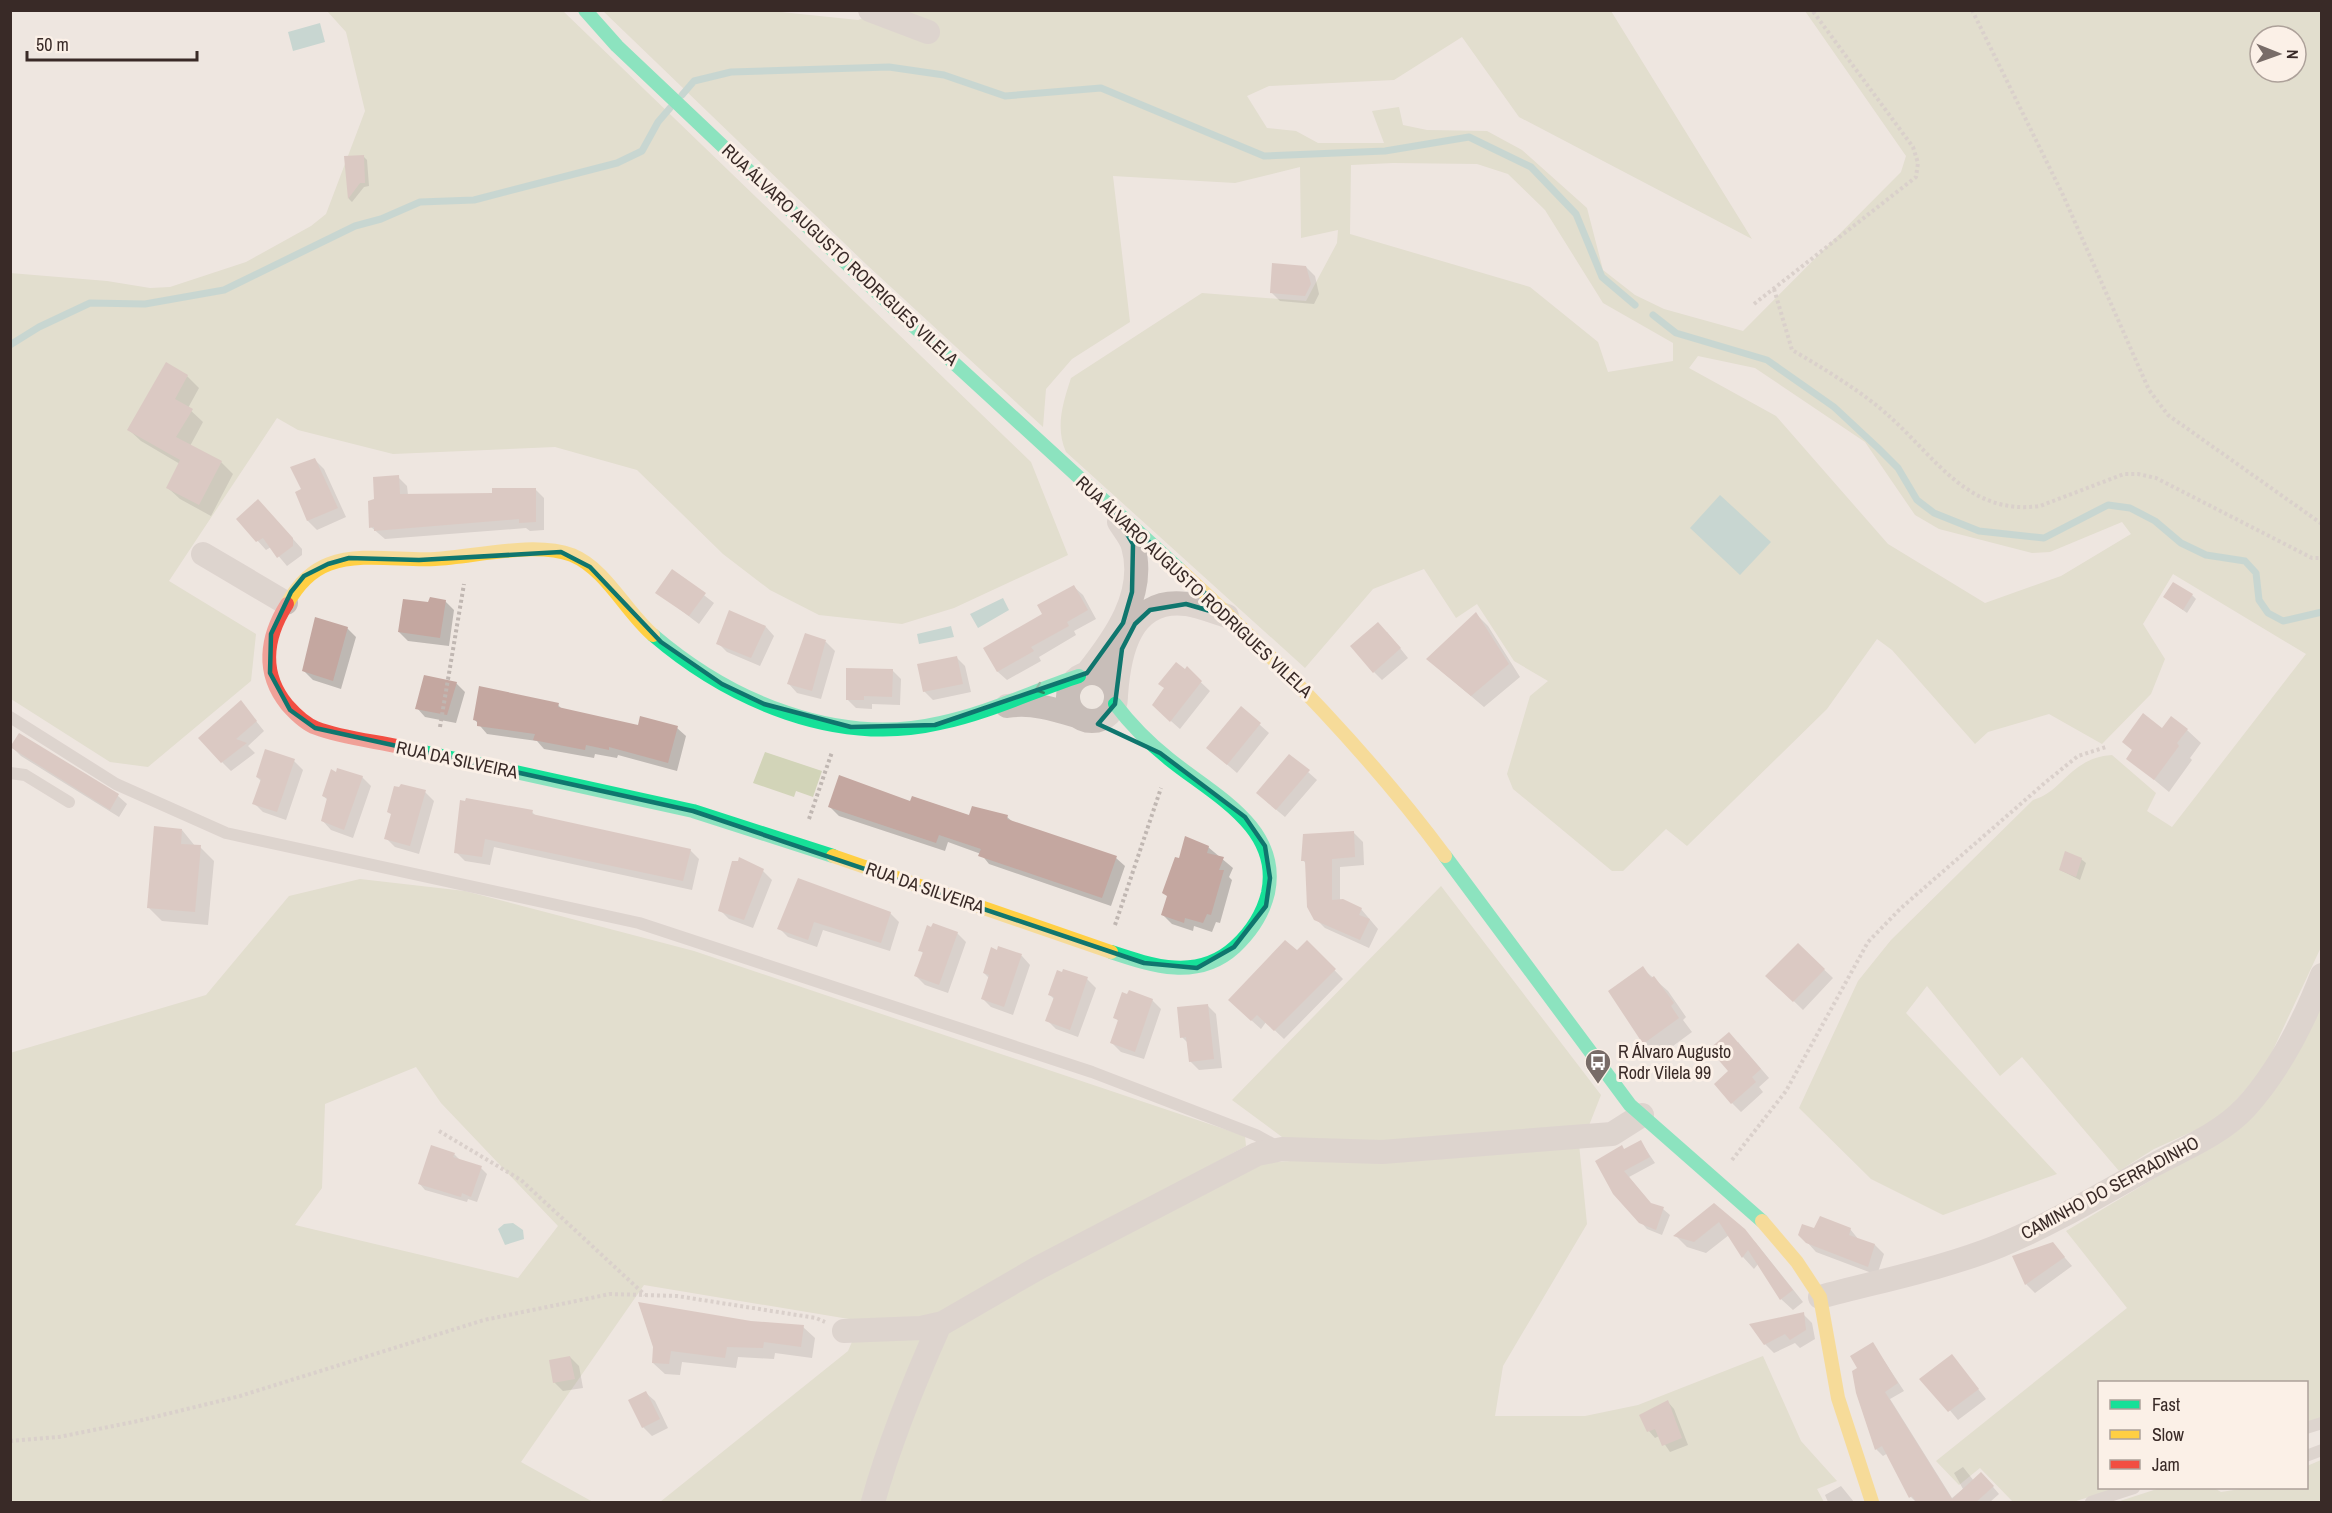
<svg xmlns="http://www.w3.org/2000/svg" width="2332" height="1513" font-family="'Archivo Narrow',sans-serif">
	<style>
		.green { fill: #d2d4b8; fill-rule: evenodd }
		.water { fill: #9ac4be }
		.shadow { fill: #0003 }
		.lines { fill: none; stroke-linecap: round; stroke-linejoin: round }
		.stream { stroke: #9ac4be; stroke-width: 7 }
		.building { fill: #c4a7a0 }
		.path { stroke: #c0b7b2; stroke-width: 4; stroke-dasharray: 3 3; stroke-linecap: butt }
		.lane { stroke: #c8beb9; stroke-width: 12 }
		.street { stroke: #c8beb9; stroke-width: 24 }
		.fast { stroke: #16e098; stroke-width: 14 }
		.slow { stroke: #ffcf43; stroke-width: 14 }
		.jam { stroke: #f24e42; stroke-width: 14 }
		.oneway { stroke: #288560 }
		.marked { fill: none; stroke: #0f766e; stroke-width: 4.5; stroke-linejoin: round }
		.labels { text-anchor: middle; stroke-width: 6; stroke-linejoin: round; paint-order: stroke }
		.street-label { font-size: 18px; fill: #392a27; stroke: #fbf0e7 }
		.poi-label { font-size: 18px; fill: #392a27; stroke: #fbf0e7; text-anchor: start }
	</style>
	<rect width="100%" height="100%" fill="#eee6e0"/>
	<path class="green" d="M762,10L858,20L882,10L1611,11L1752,239L1519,117L1462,37L1394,80L1269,86L1247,96L1267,128L1296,131L1318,143H1384L1372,111L1399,107L1403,125L1427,130L1487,131L1522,150L1587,208L1603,270L1635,295L1664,309L1743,331L1901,172L1906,156L1805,11H2321L2322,945L2265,1067L2220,1119L2154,1149L2119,1171L2022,1057L2000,1076L1927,986L1906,1013L2057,1174L1943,1215L1871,1179L1799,1108L1858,981L1891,940L2033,800C2064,791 2070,758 2112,755L2156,793L2147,811L2172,827L2306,654L2173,574L2143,624L2165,659L2151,694L2102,744L2049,714L1988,732L1975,744L1892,650L1877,639L1827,709L1687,846L1666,829L1623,871H1612L1513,789L1507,774L1530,696L1548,681L1514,661L1477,604L1456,618L1424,569L1373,589L1305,668L1066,452C1055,427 1063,403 1071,378L1202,293L1306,301L1337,243L1338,230L1301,238L1300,167L1235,183L1113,176L1130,322L1072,359L1046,389L1043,427L867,265L603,11ZM2260,36H2296V72H2260ZM1393,163L1477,164L1508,174L1545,210L1603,303L1673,343V361L1608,372L1598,342L1530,287L1350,234L1351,165ZM1698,356L1755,368L1865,442L1915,515L1939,529L2032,553L2050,552L2122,522L2131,534L2061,576L1985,603L1888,544L1776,416L1689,368Z
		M327,11H563L1031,462L1068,555L954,608L902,624L819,615L770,590L723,554L637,470L555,447L393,454L298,430L277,418L169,581L256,634L251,681L148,767L110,762L11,699L10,273L107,281L150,288L170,287L246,262L311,226L326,214L365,111L346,32Z
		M765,752L822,771L813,797L796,791L794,797L753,783Z
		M360,879L465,891L694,951L1245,1136L1246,1146L1161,1192L1256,1163L1579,1144L1587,1224L1503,1366L1495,1416H1585L1638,1405L1763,1356L1801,1441L1837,1481L1817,1489L1824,1502H660L848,1351L861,1321L644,1285L521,1462L593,1502H11L10,1053L206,995L289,896ZM416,1067L441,1103L558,1226L518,1278L295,1225L322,1188L325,1104Z
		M1441,886L1601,1095L1588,1128L1336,1146L1282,1137L1232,1100Z
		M2321,989V1418L2307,1423L2306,1382H2100V1488H2118L2073,1502H2013L1980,1468L1959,1485L1936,1461L2127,1308L2066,1231L2232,1132Z
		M2321,1460V1502H2117L2160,1488H2214L2221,1492L2247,1488H2306L2307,1466Z"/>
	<path class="water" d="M320,23L325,42L293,51L288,32Z
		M1720,495L1771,542L1740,575L1690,528Z
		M1003,598L1009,610L978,628L970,614Z
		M951,626L954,637L919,644L917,634Z
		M513,1223L523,1230L524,1239L505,1245L498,1229L504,1224Z"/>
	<path class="shadow" d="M363,156L367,160L369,186L364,187L352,202L349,199L346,157Z
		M1306,267L1315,276L1319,294L1314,304L1280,301L1271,292Z
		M187,376L199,388L188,408L203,422L190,446L221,462L233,474L211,516L180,499L168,488L180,464L141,441L129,430Z
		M315,460L324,469L346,517L317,530L308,521L297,493L303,490Z
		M398,477L407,486L408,495L494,494L535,489L544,498V530L530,531L526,528L385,539L371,527L376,501Z
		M267,510L302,549V555L287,566L271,547L266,550L238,519Z
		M673,571L714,603L699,624L657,592Z
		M1074,587L1083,595L1096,619L1074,631L1076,635L1039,657L1041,661L1007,680L998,672L985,648L1044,614Z
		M2192,595L2196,599L2187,613L2165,597Z
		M445,601L454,610L449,646L408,641L399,632L429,604Z
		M1476,614L1488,626L1520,677L1484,707L1440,670Z
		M766,627L774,636L760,666L727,652L718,643Z
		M347,628L356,637L341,689L313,680L304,671Z
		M1387,632L1408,658L1382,680L1374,672Z
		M806,635L826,642L835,651L821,699L797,693L789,684Z
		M956,657L965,666L971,692L933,700L924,691Z
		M1187,669L1210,691L1180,729L1163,714Z
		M892,670L901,679L900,705L872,704V709L856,708L847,699Z
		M456,683L465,692L456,723L425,717L417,708Z
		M241,702L264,731L248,746L255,753L231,771L222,762Z
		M558,705L563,710L639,726L677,728L686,736L677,771L618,755L617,758L595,754L594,758L544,749L537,741L487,734L475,720Z
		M1241,708L1269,733L1237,773L1208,748Z
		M2163,730H2187L2201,743L2190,758L2192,760L2169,792L2128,758Z
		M20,735L118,796L127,804L119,817L21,756L12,747Z
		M294,761L303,770L286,820L263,812L254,803L261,781L257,777Z
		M1308,772L1317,780L1285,817L1267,802Z
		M362,777L371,786L353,838L331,830L322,820L328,800L323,796Z
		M399,789L425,792L434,801L419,854L395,847L386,838Z
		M466,803L532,812L537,817L690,850L699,859L692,890L494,847L490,865L465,861L456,852Z
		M911,803L970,817H1007L1013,822L1116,858L1125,866L1111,906L989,864L981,854L948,842L945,851L839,816L830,807Z
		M182,830L195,846L200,847L214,861L208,925L162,921L149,908Z
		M1354,833L1363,842L1364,865L1340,867V901L1361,909L1378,929L1369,948L1325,928L1316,919L1306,864L1303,860Z
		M1208,847L1233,868L1229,877L1232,880L1220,923L1216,922L1212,932L1194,926L1193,931L1172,924L1163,915L1180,860Z
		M2081,859L2086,863L2080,880L2060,870Z
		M763,871L772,880L753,928L729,919L720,910Z
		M799,880L890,913L899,922L890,951L823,930L817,947L788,937L779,928Z
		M957,933L966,942L948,993L925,985L916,976L924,954L920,950Z
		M1307,942L1343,979L1284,1039L1266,1022L1261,1029L1239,1009Z
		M1798,945L1833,978L1803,1010L1768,976Z
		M999,948L1022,956L1030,965L1013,1015L991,1007L982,998L989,978L984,973Z
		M1642,968L1668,991L1686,1017L1683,1020L1692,1032L1658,1057L1644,1043Z
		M1087,979L1096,988L1078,1037L1056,1029L1047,1020L1054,999L1050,995Z
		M1152,1000L1161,1009L1144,1059L1121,1052L1112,1043L1119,1022L1115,1017Z
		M1207,1005L1216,1014L1222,1068L1199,1070L1190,1061L1188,1043L1182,1037Z
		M1738,1042L1769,1078L1759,1087L1763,1092L1741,1112L1732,1103L1730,1071Z
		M1641,1142L1655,1163L1629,1177L1652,1205L1663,1209L1670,1215L1662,1235L1647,1229L1615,1193L1625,1151Z
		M454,1154L461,1161L481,1168L487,1174L477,1202L468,1199L467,1202L425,1190L419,1183Z
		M1714,1205L1756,1243L1803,1302L1793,1310L1781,1299L1758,1264L1754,1269L1743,1257L1729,1235L1706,1253L1687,1247L1676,1236Z
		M1850,1229L1859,1240L1875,1245L1884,1254L1877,1275L1816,1252L1807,1242L1815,1230Z
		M2053,1244L2072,1266L2035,1293L2026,1284L2014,1257Z
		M1803,1314L1812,1323L1815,1339L1800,1348L1795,1343L1774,1353L1765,1344Z
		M751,1322L803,1327L815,1338L812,1358L775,1353L774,1359L738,1357L736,1368L682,1362L680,1375L665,1374L653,1363L655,1347Z
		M1873,1344L1904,1391L1890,1399L1952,1498L1963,1489L1954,1473L1963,1467L1974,1481H1988L1999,1494L1990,1502H1916L1911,1497L1888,1453L1883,1456L1876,1449L1859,1369Z
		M1952,1356L1986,1399L1958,1420L1943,1402Z
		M570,1357L579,1366L583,1388L563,1391L554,1382Z
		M646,1393L655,1401L668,1428L652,1436L643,1427Z
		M1668,1402L1674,1409L1688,1445L1670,1452L1659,1436L1655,1438L1649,1431Z
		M1841,1486L1854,1502H1828L1825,1495Z"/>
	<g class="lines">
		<path class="stream" d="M682,95L694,81L731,72L889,67L944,75L1005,96L1101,88L1264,156L1385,151L1469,137L1531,167L1576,214L1602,277L1635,305
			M1653,315L1676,333L1767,360L1834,407L1878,448L1898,468L1917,500L1934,513L1979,531L2044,538L2108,505L2130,508L2155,521L2181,543L2206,555L2245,561L2256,573L2259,600L2268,613L2283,621L2322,612
			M10,345L39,327L90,303L145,304L224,290L355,226L381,219L420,202L474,200L617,163L642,151L658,122L670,108"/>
	</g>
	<path class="building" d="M364,155L365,183H360L348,199L344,156Z
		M1272,263L1306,266L1311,284L1305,296L1270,293Z
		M166,362L188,375L175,399L193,409L176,437L222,461L199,505L166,488L180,460L127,430Z
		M315,458L338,508L307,521L295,492L301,489L290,467Z
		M399,475L400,494L492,493V488H536V522L519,523V519L374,531V527L369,528L368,501L374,499L373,477Z
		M258,499L293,538V546L277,558L263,538L256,542L236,519Z
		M672,569L706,593L689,616L655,593Z
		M2173,582L2193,594L2183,610L2163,597Z
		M1074,585L1088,610L1067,622L1069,626L1031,647L1034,651L997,672L983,648L1042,614L1037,605Z
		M430,597L446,600L440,638L398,632L403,599L428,602Z
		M729,610L766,626L751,658L716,644Z
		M1476,612L1509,664L1471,696L1426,659Z
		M315,617L348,627L333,681L302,671Z
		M1378,622L1401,648L1373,673L1350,646Z
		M805,633L826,640L812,691L787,684Z
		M957,656L963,684L923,692L917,664Z
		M1176,662L1185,669L1187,666L1202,681L1170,722L1152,705L1164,688L1158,684Z
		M846,668L893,669L892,697L864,696V700H846Z
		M424,675L457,682L447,715L415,709Z
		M479,686L559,703L558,707L638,725L640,716L678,726L668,763L609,747V750L586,745L585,750L533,740L535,734L477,726V721L473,720Z
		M241,700L257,721L236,739L247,743L221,763L198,738Z
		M1241,706L1261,723L1227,765L1206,748Z
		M2143,713L2162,728L2171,716L2188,729L2177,743L2179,746L2154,780L2126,759L2132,750L2122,742Z
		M19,733L119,794L110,810L10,747Z
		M265,749L295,759L277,812L252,804L261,779L256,777Z
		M1289,754L1310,770L1276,810L1256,793Z
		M337,768L363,776L344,830L321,821L327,798L322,796L331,769L336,772Z
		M839,775L910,801L912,796L969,815L972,806L1008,815L1007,819L1117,856L1102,898L978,856L981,849L939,835L936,843L828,807Z
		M401,784L426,790L410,846L384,839L391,814L387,812L394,786L399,787Z
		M466,798L533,810L532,814L691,849L683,881L485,839L482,857L454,853L460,800L465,801Z
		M154,826L182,829L181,844L201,845L195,912L147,908Z
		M1354,831L1355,857L1332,859V900L1343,899L1362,908L1359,915L1370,919L1360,940L1314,920L1307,907L1305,861H1301L1303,834Z
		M1185,836L1209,846L1207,853L1224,857L1219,870H1224L1211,915L1207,914L1203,923L1185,918L1184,923L1161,915L1167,896L1162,893L1175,857L1179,858Z
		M2065,851L2082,858L2076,877L2059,870Z
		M739,857L764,869L744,920L718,911L732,861H738Z
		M798,878L891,912L881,943L814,922L808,940L777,929Z
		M933,923L958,932L939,985L914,976L923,952L918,951L927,925L931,927Z
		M1285,940L1297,950L1307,940L1336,969L1274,1031L1257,1015L1251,1021L1228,1000Z
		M1798,943L1825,969L1793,1002L1765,976Z
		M998,946L1022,954L1004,1007L981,999L989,975L983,973L991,947L997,950Z
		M1643,966L1651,978L1654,976L1674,1003L1671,1006L1679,1018L1643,1044L1608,991Z
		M1063,969L1088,977L1070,1030L1045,1021L1054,997L1048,995L1057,970L1062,972Z
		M1129,990L1153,999L1135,1052L1110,1043L1118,1020L1113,1018L1122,992L1127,994Z
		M1208,1004L1214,1059L1189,1062L1186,1037L1180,1038L1177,1007Z
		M1729,1032L1761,1069L1752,1077L1756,1082L1731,1104L1714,1084L1728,1071L1709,1049Z
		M1641,1140L1650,1157L1624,1171L1651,1203L1664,1207L1656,1230L1639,1223L1613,1194L1595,1161L1622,1145L1624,1149Z
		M431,1145L455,1153L453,1157L482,1166L471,1197L462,1193L461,1197L418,1184Z
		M1714,1203L1745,1229L1793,1290L1780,1300L1748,1250L1742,1258L1719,1222L1694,1242L1673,1236Z
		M1820,1216L1851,1228L1849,1235L1875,1244L1868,1267L1806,1243L1798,1235L1802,1224L1814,1228Z
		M2053,1242L2065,1257L2025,1285L2012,1256Z
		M638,1302L751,1321L804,1325L801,1347L764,1342L763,1348L727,1347L725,1358L671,1351L669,1364L652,1363L653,1347Z
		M1804,1312L1806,1330L1790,1340L1785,1334L1764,1345L1749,1324Z
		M1873,1342L1898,1383L1885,1392L1952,1499L1981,1472L1994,1486L1975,1503H1917L1912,1496L1909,1498L1882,1446L1875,1450L1856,1393L1852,1371L1857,1368L1850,1356Z
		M1952,1354L1979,1389L1948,1412L1919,1379Z
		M570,1356L575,1379L553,1383L549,1360Z
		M646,1391L660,1419L642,1428L628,1400Z
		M1668,1400L1682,1438L1662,1446L1655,1429L1647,1432L1639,1415Z"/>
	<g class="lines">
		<path class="path" d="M1972,10L2063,195L2149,390L2168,415L2322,524
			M1774,289L1792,350C1820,366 1867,395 1890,417C1936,458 1969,516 2040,506L2124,474H2138L2156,478L2312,558H2322
			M1754,304L1916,177L1918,163L1913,147L1812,10
			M440,727L464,584
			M809,819L832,752
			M1115,925L1161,788
			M439,1131L521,1180L645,1295
			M1732,1160L1786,1091L1868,942L1901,908L2047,781L2078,756L2106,747
			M10,1441L59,1437L138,1421L240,1396L484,1320L610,1294L677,1296L816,1318L825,1322"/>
		<path class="lane" d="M10,717L116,784L226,833L639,923L1092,1072L1256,1135L1278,1147
			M10,773L25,775L69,802
			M2306,1428L2322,1423
			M2306,1456L2322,1450
			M2091,1502L2134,1488"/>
		<path class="street" d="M870,10L928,32
			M203,554L286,603
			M1068 697a24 24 0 1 1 48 0a24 24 0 1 1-48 0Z
			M1087,673C1114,639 1147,594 1133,546C1131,538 1124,530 1119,522
			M1116,695C1119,653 1130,597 1186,604C1199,606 1214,612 1227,616
			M1007,706C1031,702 1054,709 1077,716
			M1820,1297C1879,1281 1942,1269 1999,1246C2052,1224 2102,1194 2152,1166C2183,1149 2221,1134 2245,1108C2279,1071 2304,1021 2322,975
			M844,1331L921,1328L943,1323L1038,1268L1257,1154L1282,1149L1382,1152L1612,1134L1642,1115
			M873,1502C890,1441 914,1382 940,1324"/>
		<path class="fast" d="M585,10L617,46L883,298L1180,570
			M653,635C730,701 837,747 940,723C988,713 1033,691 1079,676
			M401,747L693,811L833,856
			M1445,856L1630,1105L1762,1221
			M1111,952C1153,966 1198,981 1235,947C1251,932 1263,914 1268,893C1282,827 1212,794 1169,759C1149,743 1131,725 1115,704"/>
		<path class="slow" d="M1180,570C1276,658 1368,752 1445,856
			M287,604C297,586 310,571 329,564C362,552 401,561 435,559C474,557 534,541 572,555C606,569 626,612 653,635
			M833,856L1111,952
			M1762,1221L1797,1262L1820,1297L1838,1398L1872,1502"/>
		<path class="jam" d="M287,604C266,637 261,673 287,705C295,714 305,724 316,728C342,738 374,741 401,747"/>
	</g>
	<defs><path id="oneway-chevron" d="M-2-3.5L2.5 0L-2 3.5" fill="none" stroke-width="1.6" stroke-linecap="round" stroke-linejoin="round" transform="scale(1.5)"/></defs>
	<use class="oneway" href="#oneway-chevron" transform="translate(1039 689) rotate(158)"/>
	<path d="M0 0H2332V1513H0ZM1111,507L1231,617L1186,604L1150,610L1135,624L1122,649L1115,704L1098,724L1160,753L1245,817L1265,846L1270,878L1266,906L1234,947L1197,968L1144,963L693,811L315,728L290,710L270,673L271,634L291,592L304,576L328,564L349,558L419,560L561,552L590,567L661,642L722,684L764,704L851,727L935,725L1087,673L1123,623L1132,592L1133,544Z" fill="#eee6e0" fill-opacity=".55" fill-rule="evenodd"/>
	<path class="marked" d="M1111,507L1231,617L1186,604L1150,610L1135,624L1122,649L1115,704L1098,724L1160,753L1245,817L1265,846L1270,878L1266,906L1234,947L1197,968L1144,963L693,811L315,728L290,710L270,673L271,634L291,592L304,576L328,564L349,558L419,560L561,552L590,567L661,642L722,684L764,704L851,727L935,725L1087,673L1123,623L1132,592L1133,544Z"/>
	<defs>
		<g id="bus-pin" transform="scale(1.35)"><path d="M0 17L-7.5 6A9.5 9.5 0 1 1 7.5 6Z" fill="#786c68" stroke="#fbf0e7"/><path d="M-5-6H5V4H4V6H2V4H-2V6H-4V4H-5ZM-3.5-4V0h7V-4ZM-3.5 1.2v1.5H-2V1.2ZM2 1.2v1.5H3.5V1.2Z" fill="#fff"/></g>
	</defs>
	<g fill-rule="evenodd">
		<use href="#bus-pin" x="1598" y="1062"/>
	</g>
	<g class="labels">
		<g class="street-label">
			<text transform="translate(840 255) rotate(43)" y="6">RUA ÁLVARO AUGUSTO RODRIGUES VILELA</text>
			<text transform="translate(1194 587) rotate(43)" y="6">RUA ÁLVARO AUGUSTO RODRIGUES VILELA</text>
			<text transform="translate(457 760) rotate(12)" y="6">RUA DA SILVEIRA</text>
			<text transform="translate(925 888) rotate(19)" y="6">RUA DA SILVEIRA</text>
			<text transform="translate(2110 1188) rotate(-28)" y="6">CAMINHO DO SERRADINHO</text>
		</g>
		<g class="poi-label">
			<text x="1618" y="1058">R Álvaro Augusto<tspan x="1618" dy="21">Rodr Vilela 99</tspan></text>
		</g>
	</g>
	<rect width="2332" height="1513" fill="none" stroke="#392a27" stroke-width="24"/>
	<rect x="2098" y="1381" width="210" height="108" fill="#fbf0e7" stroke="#ada19a" stroke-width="1.5"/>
	<rect x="2110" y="1400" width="30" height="9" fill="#16e098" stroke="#ada19a" stroke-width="1.5"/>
	<text x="2152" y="1411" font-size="18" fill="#392a27">Fast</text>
	<rect x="2110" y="1430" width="30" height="9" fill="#ffcf43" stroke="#ada19a" stroke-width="1.5"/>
	<text x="2152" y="1441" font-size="18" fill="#392a27">Slow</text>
	<rect x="2110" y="1460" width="30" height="9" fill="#f24e42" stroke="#ada19a" stroke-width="1.5"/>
	<text x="2152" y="1471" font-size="18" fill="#392a27">Jam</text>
	<g transform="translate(2278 54) rotate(91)"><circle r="28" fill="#fbf0e7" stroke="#ada19a" stroke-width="1.5"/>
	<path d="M0-4.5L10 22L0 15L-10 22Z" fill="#786c68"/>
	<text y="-9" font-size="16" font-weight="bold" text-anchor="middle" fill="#392a27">N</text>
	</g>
	<path d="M27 51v9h170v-9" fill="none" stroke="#392a27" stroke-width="3"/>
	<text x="36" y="51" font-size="18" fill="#392a27" stroke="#fbf0e7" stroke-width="4.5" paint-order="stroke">50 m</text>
</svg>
